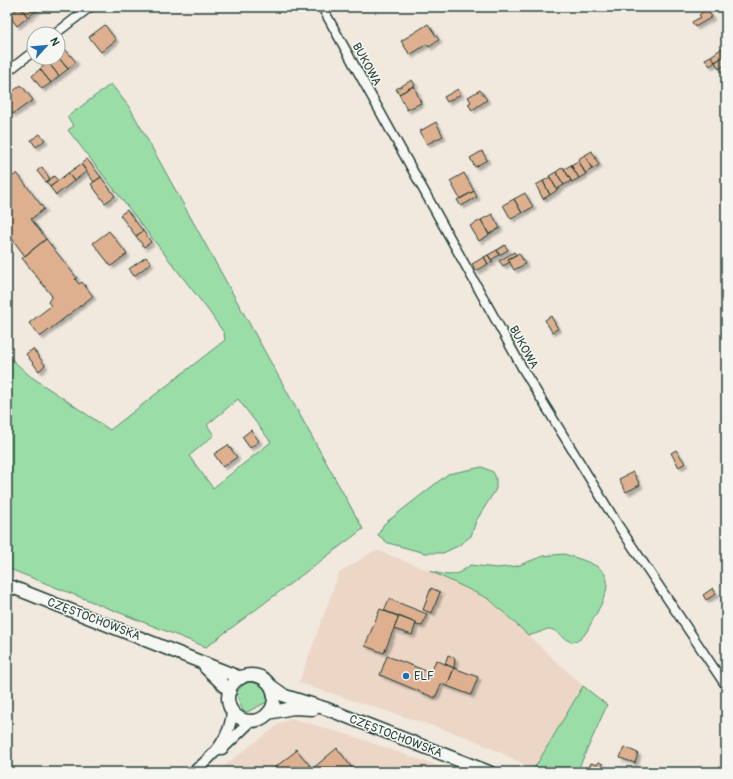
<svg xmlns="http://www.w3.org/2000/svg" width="733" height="779" font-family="Pangolin,sans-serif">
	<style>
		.built { fill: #ecd7c7 }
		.green { fill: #9adda7; stroke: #5c8d6e; fill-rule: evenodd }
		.building { fill: #dfb090; stroke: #1f3d34; filter: url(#shadow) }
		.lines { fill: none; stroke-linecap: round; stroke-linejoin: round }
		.minor-casing { stroke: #1f3d34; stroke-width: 11 }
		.tertiary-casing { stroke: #1f3d34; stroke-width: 13 }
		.secondary-casing { stroke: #1f3d34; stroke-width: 15 }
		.minor { stroke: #f6f6f2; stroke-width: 8 }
		.tertiary { stroke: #f6f6f2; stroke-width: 10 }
		.secondary { stroke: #f6f6f2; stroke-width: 12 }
		.poi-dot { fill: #1f6fb2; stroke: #f6f6f2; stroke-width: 1.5 }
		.labels { text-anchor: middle; stroke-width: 3; stroke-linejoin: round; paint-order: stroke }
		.street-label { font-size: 12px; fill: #1f3d34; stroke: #f6f6f2 }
		.poi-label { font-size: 12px; fill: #1f3d34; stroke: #f6f6f2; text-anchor: start }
	</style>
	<defs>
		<filter id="shadow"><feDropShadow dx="3" dy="3" stdDeviation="1" flood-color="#0004"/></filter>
	</defs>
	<rect width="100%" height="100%" fill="#f1e8de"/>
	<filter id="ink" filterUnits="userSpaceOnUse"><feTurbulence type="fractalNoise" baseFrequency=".025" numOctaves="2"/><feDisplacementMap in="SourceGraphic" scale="8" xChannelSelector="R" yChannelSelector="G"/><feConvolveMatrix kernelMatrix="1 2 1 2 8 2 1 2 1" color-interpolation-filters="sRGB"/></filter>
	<g filter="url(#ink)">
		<path class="built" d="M374,551H379L430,571L489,599L583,686L534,769L470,738L299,683L339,573Z
			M294,719L355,737L455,772H216L282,722Z"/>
		<path class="green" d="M111,84L130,108L363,529L206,647L7,568V355L30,376L110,430L225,340L224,333L208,310L68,130L74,126L67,117ZM238,399L271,442L213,488L189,456L214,435L207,425Z
			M482,467L493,472L496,478V489L476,521L471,536L458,546L443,553H425L388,543L378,535L384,524L448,474Z
			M564,554C607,567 619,573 595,616C590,624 586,637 577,641C566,645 560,631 550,629C546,628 537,635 528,635L489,599L430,571C448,576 455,578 470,565L497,568L517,566L543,556Z
			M250,682C262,683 268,690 267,702L247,712L243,711L236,693L244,684Z
			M583,686L607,705L577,772H542L534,769Z"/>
		<path class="building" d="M20,7L28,17L17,26L9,15Z
			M20,7H38L39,9L28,17Z
			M707,9L712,17L695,27L692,22L701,17L699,15Z
			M428,24L439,40L429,47L427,44L410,55L401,41Z
			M105,25L116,40L101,52L89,37Z
			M725,46L726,55L715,62L711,56Z
			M65,49L76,62L68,69L58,57V55Z
			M726,55V64L719,69L715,62Z
			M711,56L715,62L710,66L705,59Z
			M58,57L68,69L59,76L48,62Z
			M48,62L59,76L51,83L40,69Z
			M40,69L51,83L42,89L32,76Z
			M412,80L415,85L399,94L396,89Z
			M21,85L33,100L13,114L7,107V96Z
			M414,86L421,103L407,110L399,94Z
			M458,89L461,94L447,102L444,97Z
			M480,90L487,100L472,110L468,104L471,102L468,97Z
			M436,122L443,136L427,144L420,131Z
			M40,134L45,140L36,147L31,140Z
			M482,151L487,160L475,167L470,158Z
			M592,151L599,165L592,169L585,155Z
			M585,155L592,169L585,173L578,159Z
			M87,159L101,177L94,182L81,164Z
			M578,161L586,174L579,178L571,165Z
			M81,164L87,171L74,181L68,173Z
			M571,165L579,178L572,182L564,169Z
			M42,167L50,179L46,182L37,171Z
			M563,167L571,181L564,185L556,172Z
			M556,172L564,185L557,189L549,176Z
			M17,173L44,209L31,219L46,239L25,256L7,232V181Z
			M68,173L74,181L56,195L50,187Z
			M464,173L474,191L460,199L450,181Z
			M54,176L58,181L50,187L46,182Z
			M101,177L115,196L105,203L91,184Z
			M550,177L557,190L550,195L543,181Z
			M543,181L550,195L543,199L536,185Z
			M474,191L477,197L461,206L457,200Z
			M525,193L533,207L522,213L514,199Z
			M514,199L522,213L511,219L503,205Z
			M127,210L143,231L136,236L120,215Z
			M492,214L500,228L489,234L481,220Z
			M481,220L489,235L479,241L470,226Z
			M109,231L127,254L111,266L93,243Z
			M143,231L151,242L144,247L136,236Z
			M46,239L77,278L75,279L79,284L82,282L93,296L40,337L29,323L51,306L48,302L52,296L22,258Z
			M505,245L508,250L499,255L497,250Z
			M497,250L499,255L491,260L488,255Z
			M514,252L516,255L508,259L510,262L503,266L499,261Z
			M519,253L525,264L514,270L508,259Z
			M488,255L493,262L488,264L484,257Z
			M146,257L151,263L134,276L129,269Z
			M484,257L488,264L476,271L472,264Z
			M551,316L558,329L552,332L545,320Z
			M33,349L45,365L39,371L26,354Z
			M251,430L259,441L250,448L242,437Z
			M228,445L237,457L223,467L214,454Z
			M676,450L685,463L679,467L671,453Z
			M633,472L640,485L626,492L619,479Z
			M431,588L440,592L432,613L423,610Z
			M713,588L716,594L706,600L703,595Z
			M726,596V608L721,600Z
			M389,599L427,614L422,626L416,625V623L384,611Z
			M380,609L399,616L384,653L365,646Z
			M399,616L416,623L412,635L394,629Z
			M448,655L455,658L454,668L445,664Z
			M387,656L429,672L427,678L429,679L436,660L454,668L447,686L441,684L435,698L380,675Z
			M454,668L478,677L471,695L447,686Z
			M624,747L638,753L635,763L620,758Z
			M337,748L355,772H308L311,770Z
			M296,749L311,767V770L308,772H269L296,751Z
			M598,762L603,764L602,767L608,769L607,772H587L591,763L597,765Z"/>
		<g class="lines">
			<g class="minor-casing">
				<path id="minor" d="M322,7L524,371L618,525L726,686
					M55,34L90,7
					M7,72L34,51"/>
			</g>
			<g class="tertiary-casing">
				<path id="tertiary" d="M222,749L252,720
					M193,772C214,756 231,737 232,711"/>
			</g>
			<g class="secondary-casing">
				<path id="secondary" d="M7,585L241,678
					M206,668L230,691
					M228 698a23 23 0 1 1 46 0a23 23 0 1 1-46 0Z
					M271,686L285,696L327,709L489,772
					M268,713L293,708L313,709"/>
			</g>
			<use href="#minor" class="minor"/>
			<use href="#tertiary" class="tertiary"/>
			<use href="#secondary" class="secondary"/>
		</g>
	</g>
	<circle class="poi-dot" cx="406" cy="676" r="4"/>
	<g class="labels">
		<g class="street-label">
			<text transform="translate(367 64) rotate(61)" y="4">BUKOWA</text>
			<text transform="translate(524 347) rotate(61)" y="4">BUKOWA</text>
			<text transform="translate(94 619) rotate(21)" y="4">CZĘSTOCHOWSKA</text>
			<text transform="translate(396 736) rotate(21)" y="4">CZĘSTOCHOWSKA</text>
		</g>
		<g class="poi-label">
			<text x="414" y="680">ELF</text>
		</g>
	</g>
	<rect width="733" height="779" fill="none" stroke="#f6f6f2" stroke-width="24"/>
	<rect x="12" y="12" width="709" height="755" fill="none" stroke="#1f3d34" stroke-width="1.5" filter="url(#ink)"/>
	<g transform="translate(46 46) rotate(63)"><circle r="19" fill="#f6f6f2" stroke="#a0aca6"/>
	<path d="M0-3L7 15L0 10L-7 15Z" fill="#1f6fb2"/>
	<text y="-6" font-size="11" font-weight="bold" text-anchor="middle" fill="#1f3d34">N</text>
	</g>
</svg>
